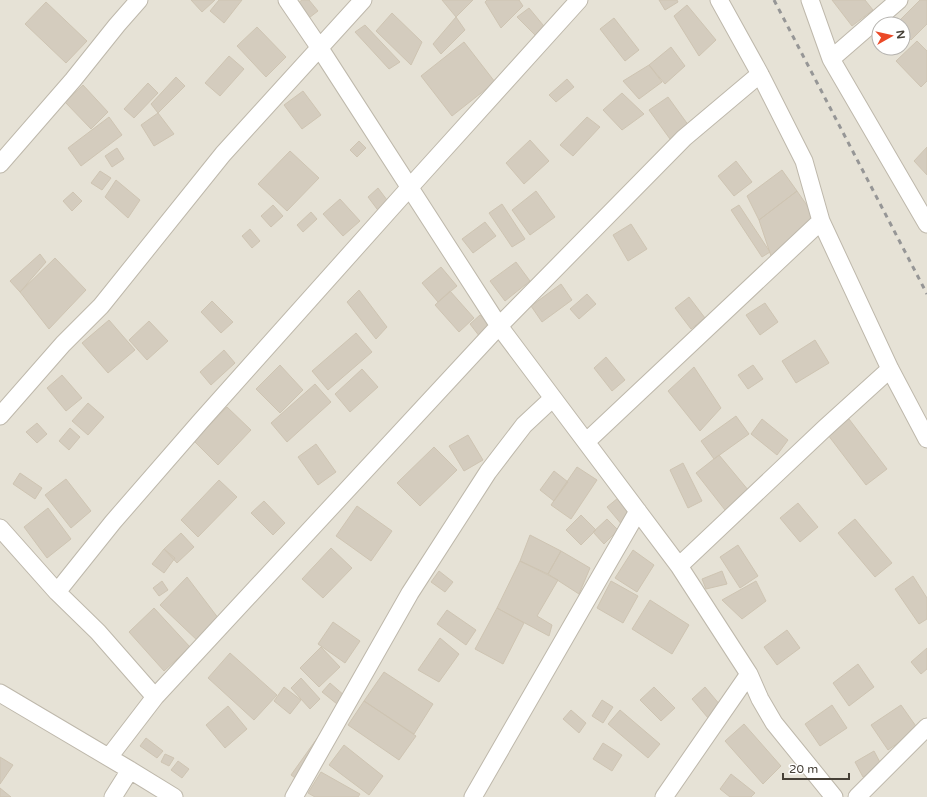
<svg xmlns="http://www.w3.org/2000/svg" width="927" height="797" font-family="'Varela Round',sans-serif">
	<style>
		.residential { fill: #e6e2d6; fill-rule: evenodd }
		.building { fill: #d4ccbe; stroke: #cec4b2 }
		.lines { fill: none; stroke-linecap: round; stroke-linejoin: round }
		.street-casing { stroke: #beb8ab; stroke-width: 19 }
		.street { stroke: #fff; stroke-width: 17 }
		.rail { stroke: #969696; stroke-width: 3; stroke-dasharray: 5 5; stroke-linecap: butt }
	</style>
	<rect width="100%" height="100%" fill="#f3f0e8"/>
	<path class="residential" d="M0,0H927V797H0ZM879,24H903V48H879Z"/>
	<path class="building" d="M191,0H215L202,12Z
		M219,0H242L224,23L210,11Z
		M302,0H309L318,11L305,21L294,6Z
		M442,0H473L456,17Z
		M487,0H519L523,6L501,28L485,2Z
		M659,0H677L678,2L665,10Z
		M832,0H865L873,10L852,26Z
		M920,0H927V24L911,40L903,32V24H896Z
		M46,2L87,41L66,63L25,24Z
		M687,5L716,40L699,56L674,16Z
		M529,8L548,31L535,35L517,17Z
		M392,13L422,42L411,65L376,31Z
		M456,17L465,30L441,54L433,44Z
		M614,18L639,50L625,61L600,29Z
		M365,25L400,62L389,69L355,32Z
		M257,27L286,57L266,77L237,46Z
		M917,41L927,51V81L921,87L896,61Z
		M464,42L495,82L452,116L421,76Z
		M671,47L685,66L665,84L649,65Z
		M229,56L244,69L220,96L205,83Z
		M649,65L662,82L639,99L623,81Z
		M176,77L185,86L158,113L151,104Z
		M567,79L574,87L556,102L549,95Z
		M148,83L158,93L134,118L124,109Z
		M83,85L108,112L91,129L65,102Z
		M303,91L321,115L302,129L284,105Z
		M622,93L644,114L622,130L603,110Z
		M668,97L689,126L670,139L649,110Z
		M158,113L174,134L154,146L141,125Z
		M109,117L122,135L81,166L68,148Z
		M587,117L600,127L573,156L560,145Z
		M530,140L549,161L524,184L506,163Z
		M359,141L366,148L357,157L350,150Z
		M927,147V175L914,161Z
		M117,148L124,159L112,167L105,156Z
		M290,151L319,178L287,211L258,184Z
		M736,161L752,182L734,196L718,176Z
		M782,170L797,191L759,220L747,196Z
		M100,171L111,178L102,190L91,183Z
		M116,180L140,200L128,218L105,197Z
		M378,188L390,204L380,213L368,197Z
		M536,191L555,217L530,235L512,210Z
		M797,191L815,217L771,256L759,220Z
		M73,192L82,201L72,211L63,201Z
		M340,199L360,221L343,236L323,214Z
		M502,204L525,239L512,247L489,213Z
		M273,205L283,216L271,227L261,216Z
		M739,205L770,252L762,257L731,210Z
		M311,212L317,219L303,232L297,225Z
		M485,222L496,236L473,253L462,239Z
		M631,224L647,249L628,261L613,235Z
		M250,229L260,241L252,248L242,236Z
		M40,254L46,262L20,292L10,281Z
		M55,258L86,290L49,329L20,292Z
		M516,262L530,281L505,301L490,281Z
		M441,267L457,286L438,302L422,283Z
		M561,284L572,300L542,322L531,306Z
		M359,290L387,327L376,339L347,302Z
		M450,291L474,318L459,332L435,305Z
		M587,294L596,304L579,319L570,309Z
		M689,297L705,318L691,329L675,308Z
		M212,301L233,322L221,333L201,312Z
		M765,303L778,322L760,335L746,315Z
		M480,315L491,327L480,337L470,324Z
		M109,320L135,350L108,373L82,343Z
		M149,321L168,341L147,360L129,340Z
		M356,333L372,352L328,390L312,371Z
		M815,340L829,363L796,383L782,361Z
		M224,350L235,363L211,385L200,372Z
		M606,357L625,380L612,391L594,368Z
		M280,365L303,390L280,413L256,389Z
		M753,365L763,379L748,389L738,375Z
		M694,367L721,408L700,431L668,391Z
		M362,369L378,387L350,412L335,394Z
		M62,375L82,398L66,411L47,388Z
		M315,384L331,402L287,442L271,423Z
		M88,403L104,417L88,435L72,421Z
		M227,407L251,430L218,465L194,441Z
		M736,416L749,434L714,459L701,441Z
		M762,419L788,440L777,455L751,434Z
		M849,419L887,469L866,485L828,435Z
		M37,423L47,434L37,443L26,432Z
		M70,428L80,437L69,450L59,441Z
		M468,435L483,460L464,471L449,446Z
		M316,444L336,472L318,485L298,457Z
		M434,447L457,470L420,506L397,483Z
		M719,455L749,491L725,510L696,473Z
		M683,463L702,501L688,508L670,470Z
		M577,467L597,480L571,519L551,505Z
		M554,471L568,482L554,501L540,490Z
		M20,473L42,488L35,499L13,484Z
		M66,479L91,511L71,528L45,495Z
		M219,480L237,497L198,537L181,520Z
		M618,498L634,517L623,526L607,507Z
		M264,501L285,523L273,535L251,513Z
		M798,503L818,527L800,542L780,518Z
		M357,506L392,531L371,561L336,536Z
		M48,508L71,539L47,558L24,527Z
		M581,515L596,530L581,545L566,530Z
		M607,519L618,530L604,544L593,532Z
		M855,519L892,563L875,577L838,533Z
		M181,533L194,547L177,563L164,549Z
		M530,535L561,551L548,574L520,561Z
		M738,545L758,576L740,588L720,557Z
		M331,548L352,568L323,598L302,579Z
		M164,549L175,558L164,573L152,564Z
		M633,550L654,565L637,592L615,578Z
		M561,551L590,568L579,594L548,574Z
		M520,561L558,580L537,616L552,625L549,636L497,608Z
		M439,571L453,582L445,592L431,582Z
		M722,571L727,584L706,589L702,579Z
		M913,576L927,598V619L919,624L895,589Z
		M187,577L222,623L200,643L160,605Z
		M162,581L168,590L159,596L153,588Z
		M611,581L638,596L623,623L597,608Z
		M756,581L766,601L742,619L722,600Z
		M650,600L689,625L672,654L632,629Z
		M154,608L190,647L164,671L129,632Z
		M497,608L524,623L503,664L475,649Z
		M447,610L476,630L466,645L437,624Z
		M333,622L360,641L345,663L318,644Z
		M787,630L800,648L777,665L764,647Z
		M440,638L459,654L439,682L418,670Z
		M321,647L340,667L319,687L300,668Z
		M927,648V669L921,674L911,662Z
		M230,653L277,695L254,720L208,678Z
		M858,664L874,687L849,706L833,683Z
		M384,672L433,704L414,734L364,701Z
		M301,678L320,699L310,709L291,688Z
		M330,683L345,696L337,704L322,692Z
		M284,687L301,700L290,714L274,701Z
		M654,687L675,708L661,721L640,700Z
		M705,687L721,706L708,718L692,699Z
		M602,700L613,707L603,723L592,716Z
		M364,701L416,736L399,760L348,725Z
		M832,705L847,728L820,746L805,724Z
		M901,705L918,729L888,750L871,725Z
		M228,706L247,729L225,748L206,725Z
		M571,710L586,723L579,733L563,719Z
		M620,710L660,744L648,758L608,724Z
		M744,724L781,766L763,784L725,741Z
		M318,737L332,747L305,785L291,775Z
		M146,738L163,751L157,758L140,746Z
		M603,743L622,755L612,771L593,759Z
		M344,745L383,776L369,795L329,765Z
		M874,751L882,766L863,777L855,762Z
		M165,754L174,758L169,766L161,762Z
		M0,757L13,765L0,784Z
		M178,761L189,769L182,778L171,770Z
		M321,772L360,794L358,797H315L308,793Z
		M731,774L755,793L751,797H730L720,789Z
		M0,788L11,797H0Z"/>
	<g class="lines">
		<g class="street-casing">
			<path id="street" d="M287,0L319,47L499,326L679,566L749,674L760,699L774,723L834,797
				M719,0L760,74L804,161L821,221L890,369L927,439
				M810,0L831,59
				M899,0L831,59L927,224
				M0,164L73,80L117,25L139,0
				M0,416L63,344L101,306L223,154L363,0
				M586,442L821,221
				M0,528L57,592L98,632L155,697L109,757
				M679,566L825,428L890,369
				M57,592L113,522L200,422L410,187L579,0
				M0,693L130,770L174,797
				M155,697L499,326L684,138L760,74
				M113,797L130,770
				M294,797L410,593L488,472L524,425L553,398
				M473,797L638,511
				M664,797L749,674
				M857,797L927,727"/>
		</g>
		<use href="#street" class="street"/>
		<path class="rail" d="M774,0L927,294"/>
	</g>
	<g transform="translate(891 36) rotate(82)"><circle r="19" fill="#ffffff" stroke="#b5b3af"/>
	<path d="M0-3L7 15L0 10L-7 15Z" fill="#eb4927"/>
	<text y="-6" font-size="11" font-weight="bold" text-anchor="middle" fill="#464037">N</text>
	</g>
	<path d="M783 773v6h66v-6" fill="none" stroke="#464037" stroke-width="2"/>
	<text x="789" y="773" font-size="12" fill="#464037" stroke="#ffffff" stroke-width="3" paint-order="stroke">20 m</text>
</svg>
